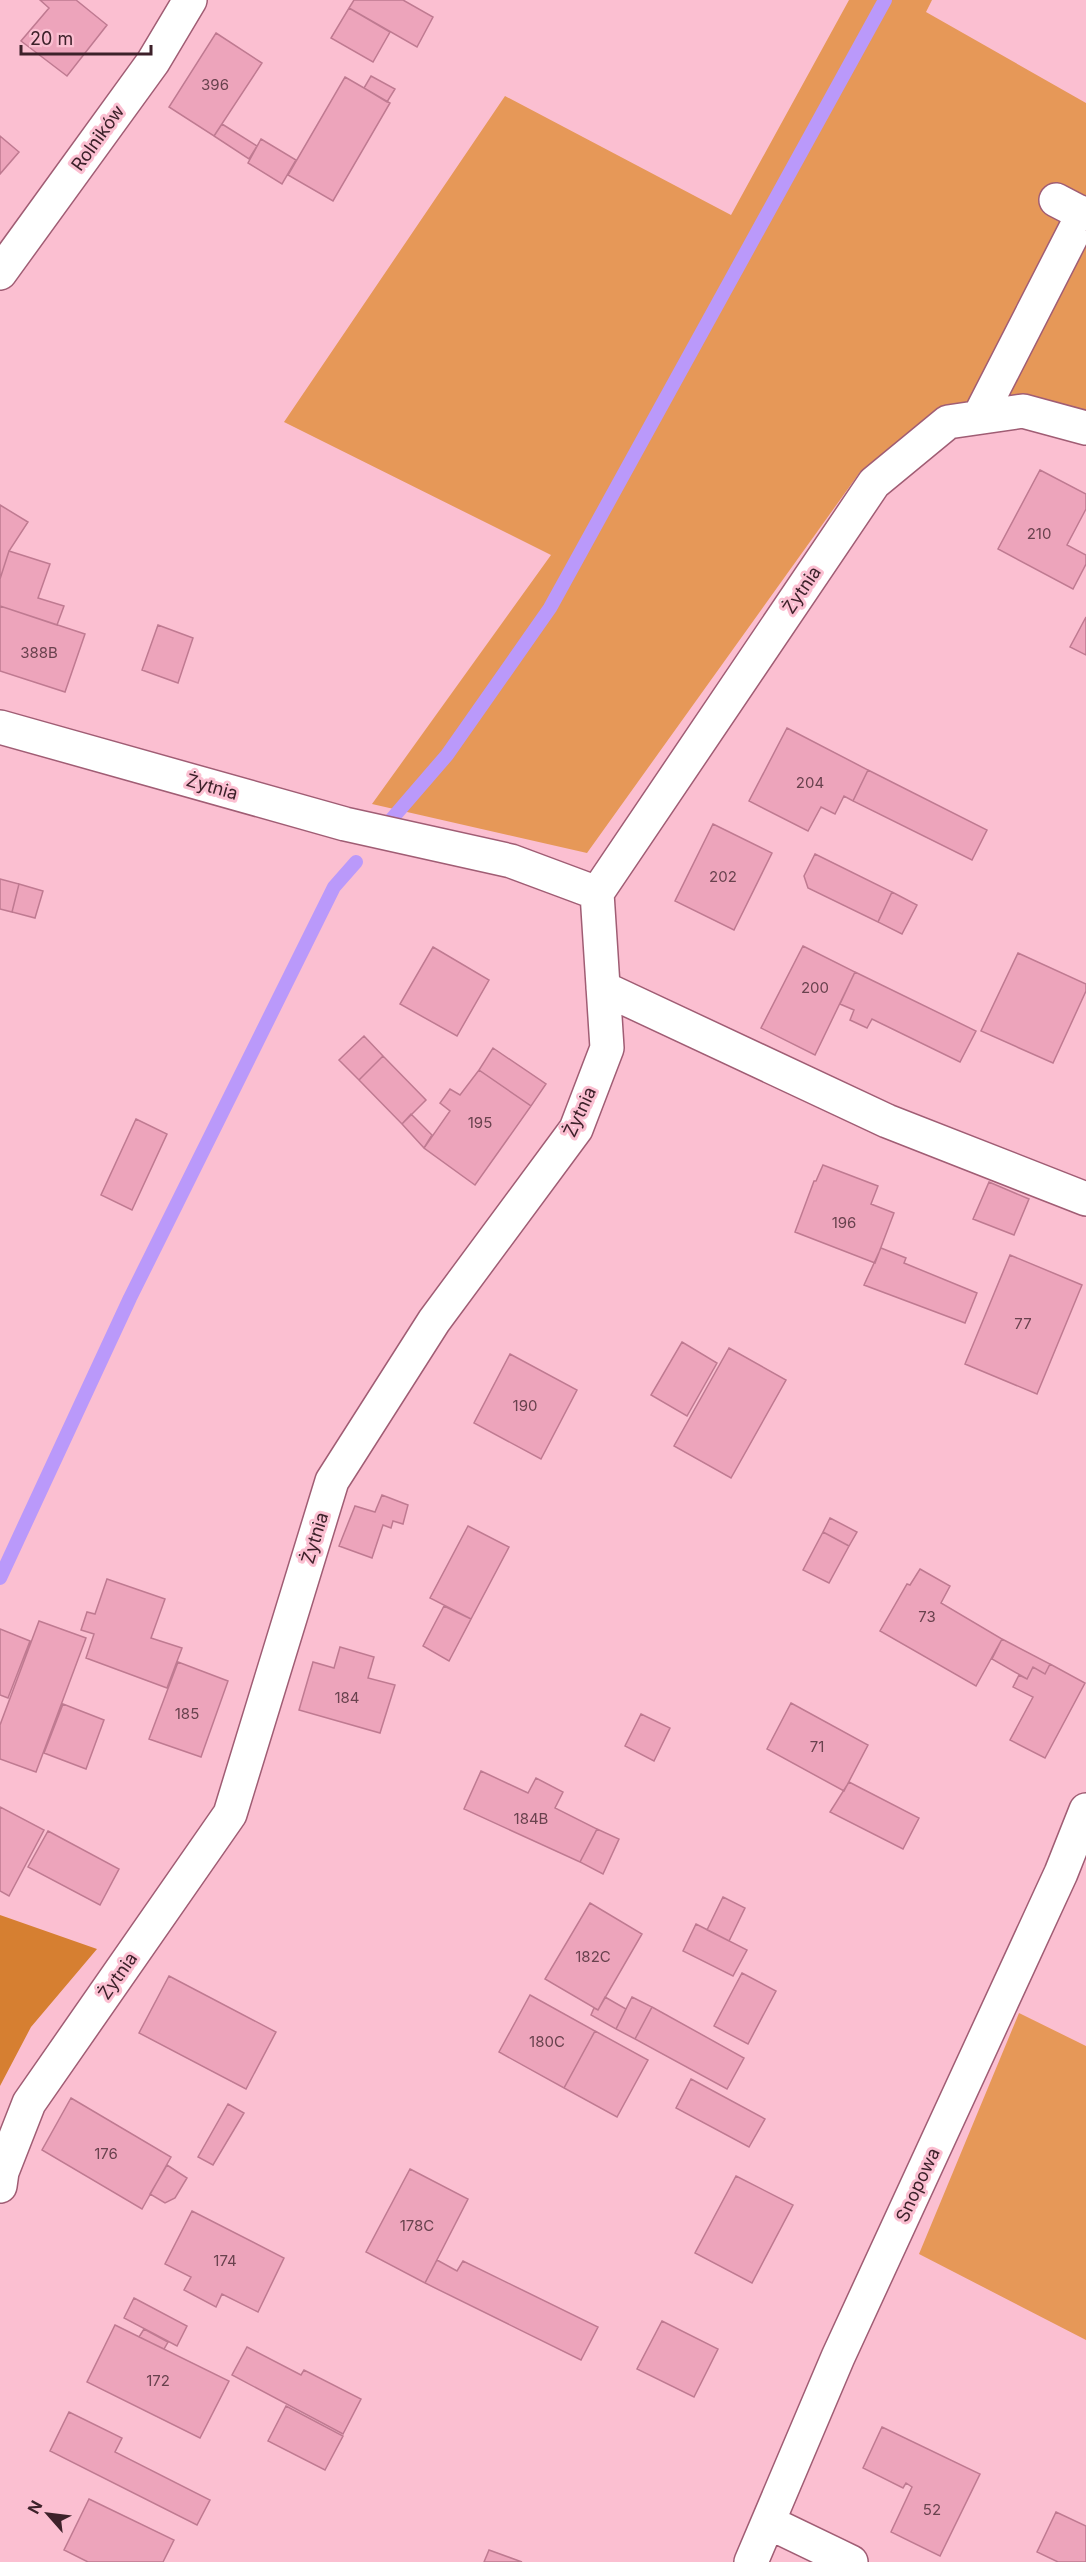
<svg xmlns="http://www.w3.org/2000/svg" width="1086" height="2562" font-family="Inter,sans-serif">
	<style>
		.green { fill: #e69858 }
		.forest { fill: #d67f31 }
		.lines { fill: none; stroke-linecap: round; stroke-linejoin: round }
		.stream { stroke: #ba99fa; stroke-width: 14 }
		.building { fill: #eda4bb; stroke: #bf7a91; stroke-width: 1.5 }
		.minor-casing { stroke: #a05d74; stroke-width: 36 }
		.minor { stroke: #fff; stroke-width: 33 }
		.labels { text-anchor: middle; stroke-width: 6; stroke-linejoin: round; paint-order: stroke }
		.number-label { font-size: 15px; fill: #69424e }
		.street-label { font-size: 18px; fill: #3d212a; stroke: #fbbfd1 }
	</style>
	<rect width="100%" height="100%" fill="#fbbfd1"/>
	<path class="green" d="M849,0H932L926,12L1086,103V411L932,415L860,472L587,853L372,804L551,555L284,422L505,96L731,215Z
		M1019,2013L1086,2046V2340L919,2254Z"/>
	<path class="forest" d="M0,1915L97,1949L31,2027L0,2086Z"/>
	<g class="lines">
		<path class="stream" d="M390,821L447,755L550,608L885,0
			M0,1578L130,1298L334,887L356,862"/>
	</g>
	<path class="building" d="M40,0H76L107,25L67,76L21,41L49,8Z
		M354,0H403L433,17L417,47L349,8Z
		M349,8L390,32L373,62L331,38Z
		M216,33L262,63L214,136L169,107Z
		M371,76L395,89L387,102L364,88Z
		M345,77L390,103L333,201L288,175Z
		M222,124L257,146L249,159L214,136Z
		M0,136L19,152L0,174Z
		M261,139L296,160L282,184L248,163Z
		M1040,470L1086,494V509L1067,545L1086,555V564L1073,589L998,549Z
		M0,505L28,522L9,551L0,579Z
		M9,551L50,564L38,598L64,606L57,625L0,606V579Z
		M0,606L85,634L65,692L0,671Z
		M1086,617V655L1070,647Z
		M158,625L193,638L178,683L142,670Z
		M787,728L868,770L853,801L844,796L835,814L821,807L808,831L749,801Z
		M868,770L987,830L972,860L853,801Z
		M713,824L772,853L734,930L675,901Z
		M815,854L892,892L878,922L808,888L804,876Z
		M0,879L19,884L12,912L0,909Z
		M19,884L43,891L35,918L12,912Z
		M892,892L917,905L902,934L878,922Z
		M803,946L855,972L815,1055L761,1028Z
		M433,947L489,980L457,1036L400,1004Z
		M1018,953L1086,984V991L1053,1063L981,1031Z
		M855,972L976,1031L960,1062L872,1019L867,1028L850,1020L854,1010L840,1004Z
		M364,1036L383,1056L359,1080L339,1060Z
		M493,1048L546,1084L531,1106L479,1070Z
		M383,1056L426,1100L402,1124L359,1080Z
		M479,1070L531,1106L475,1185L424,1148L450,1111L440,1103L450,1089L460,1095Z
		M411,1114L432,1135L424,1148L402,1124Z
		M136,1119L167,1134L132,1210L101,1195Z
		M823,1165L878,1186L871,1204L894,1213L875,1263L795,1232L814,1181H816Z
		M989,1182L1029,1199L1014,1235L973,1219Z
		M881,1248L906,1258L904,1263L977,1293L965,1323L864,1285Z
		M1010,1255L1082,1285L1037,1394L965,1364Z
		M682,1342L717,1363L687,1416L651,1395Z
		M729,1348L786,1380L731,1478L674,1446Z
		M510,1354L577,1390L541,1459L474,1423Z
		M382,1495L408,1505L403,1524L393,1521L391,1528L383,1525L372,1558L339,1546L355,1506L375,1512Z
		M830,1518L857,1532L849,1546L823,1532Z
		M468,1526L509,1547L471,1619L430,1598Z
		M823,1532L849,1546L829,1583L803,1570Z
		M920,1569L950,1586L941,1603L1002,1639L976,1686L880,1631L907,1584L910,1585Z
		M107,1579L165,1599L151,1638L182,1648L167,1688L86,1658L94,1634L81,1630L87,1612L95,1614Z
		M444,1606L471,1619L449,1661L423,1646Z
		M39,1621L86,1638L36,1772L0,1759V1725Z
		M0,1629L30,1641L8,1698L0,1695Z
		M1002,1639L1050,1664L1045,1674L1033,1667L1027,1679L992,1659Z
		M340,1647L374,1657L368,1678L395,1685L380,1733L299,1710L313,1662L334,1668Z
		M178,1662L228,1681L201,1757L149,1739Z
		M1050,1664L1085,1683L1045,1758L1010,1740L1033,1697L1013,1687L1019,1675L1027,1679L1033,1667L1045,1674Z
		M791,1703L868,1745L844,1791L767,1749Z
		M63,1704L104,1720L86,1769L44,1753Z
		M641,1714L670,1728L654,1761L625,1746Z
		M481,1771L528,1793L536,1778L563,1792L555,1808L597,1829L580,1862L464,1809Z
		M849,1782L919,1818L903,1849L830,1812Z
		M0,1807L44,1830L9,1896L0,1891Z
		M597,1829L619,1839L603,1874L580,1862Z
		M48,1831L119,1869L100,1905L28,1867Z
		M723,1897L745,1908L729,1941L707,1930Z
		M590,1903L642,1934L598,2010L545,1979Z
		M696,1924L747,1950L733,1976L683,1951Z
		M742,1973L776,1991L748,2044L714,2026Z
		M169,1976L276,2032L246,2089L139,2033Z
		M530,1995L595,2031L564,2088L499,2052Z
		M605,1997L626,2009L616,2029L591,2015L594,2008L598,2010Z
		M632,1997L652,2007L635,2039L616,2029Z
		M652,2007L744,2058L727,2089L635,2039Z
		M595,2031L648,2060L617,2117L564,2088Z
		M691,2079L765,2119L749,2147L676,2108Z
		M71,2098L171,2157L142,2209L42,2150Z
		M228,2104L244,2113L213,2165L198,2157Z
		M167,2165L187,2178L175,2198L165,2203L150,2194Z
		M410,2169L468,2199L425,2283L366,2252Z
		M736,2176L793,2205L752,2283L695,2253Z
		M192,2211L284,2258L258,2312L222,2294L216,2307L184,2290L191,2277L165,2264Z
		M437,2260L457,2271L463,2261L598,2327L581,2360L425,2283Z
		M134,2298L187,2326L177,2346L124,2318Z
		M662,2321L718,2349L694,2397L637,2369Z
		M115,2325L229,2381L200,2438L87,2382Z
		M144,2329L168,2342L164,2349L139,2337Z
		M247,2347L301,2375L304,2370L361,2399L343,2434L232,2375Z
		M286,2406L343,2436L325,2470L268,2441Z
		M69,2412L122,2438L115,2452L210,2500L197,2525L50,2451Z
		M882,2427L980,2474L940,2556L891,2532L912,2487L906,2483L903,2488L863,2468Z
		M89,2499L174,2540L163,2562H88L64,2550Z
		M1056,2512L1086,2526V2562H1058L1037,2552Z
		M489,2550L522,2562H484Z"/>
	<g class="lines">
		<g class="minor-casing">
			<path id="minor" d="M1056,200L1083,214
				M0,273L153,62L190,0
				M979,417L1083,214L1086,213
				M0,727L345,824L511,861L597,893L607,1048L576,1129L434,1321L332,1481L230,1814L29,2103L2,2172L0,2186
				M597,893L874,483L948,422L1023,411L1086,428
				M603,988L887,1121L1086,1199
				M768,2522L851,2562
				M751,2562L838,2357L1061,1873L1086,1810"/>
		</g>
		<use href="#minor" class="minor"/>
	</g>
	<g class="labels">
		<g class="number-label">
			<text x="215" y="90">396</text>
			<text x="1039" y="539">210</text>
			<text x="39" y="658">388B</text>
			<text x="810" y="788">204</text>
			<text x="723" y="882">202</text>
			<text x="815" y="993">200</text>
			<text x="480" y="1128">195</text>
			<text x="844" y="1228">196</text>
			<text x="1023" y="1329">77</text>
			<text x="525" y="1411">190</text>
			<text x="927" y="1622">73</text>
			<text x="347" y="1703">184</text>
			<text x="187" y="1719">185</text>
			<text x="817" y="1752">71</text>
			<text x="531" y="1824">184B</text>
			<text x="593" y="1962">182C</text>
			<text x="547" y="2047">180C</text>
			<text x="106" y="2159">176</text>
			<text x="417" y="2231">178C</text>
			<text x="225" y="2266">174</text>
			<text x="158" y="2386">172</text>
			<text x="932" y="2515">52</text>
		</g>
		<g class="street-label">
			<text transform="translate(98 138) rotate(-54)" y="6">Rolników</text>
			<text transform="translate(802 590) rotate(-56)" y="6">Żytnia</text>
			<text transform="translate(212 787) rotate(16)" y="6">Żytnia</text>
			<text transform="translate(580 1112) rotate(-65)" y="6">Żytnia</text>
			<text transform="translate(315 1538) rotate(-73)" y="6">Żytnia</text>
			<text transform="translate(118 1976) rotate(-55)" y="6">Żytnia</text>
			<text transform="translate(918 2185) rotate(-65)" y="6">Snopowa</text>
		</g>
	</g>
	<g transform="translate(48 2514) rotate(298)" stroke="#fbbfd1" stroke-width="4.5" paint-order="stroke">
	<path d="M0-4.5L10 22L0 15L-10 22Z" fill="#3d212a"/>
	<text y="-9" font-size="16" font-weight="bold" text-anchor="middle" fill="#3d212a">N</text>
	</g>
	<path d="M21 45v9h130v-9" fill="none" stroke="#3d212a" stroke-width="3"/>
	<text x="30" y="45" font-size="18" fill="#3d212a" stroke="#fbbfd1" stroke-width="4.5" paint-order="stroke">20 m</text>
</svg>
